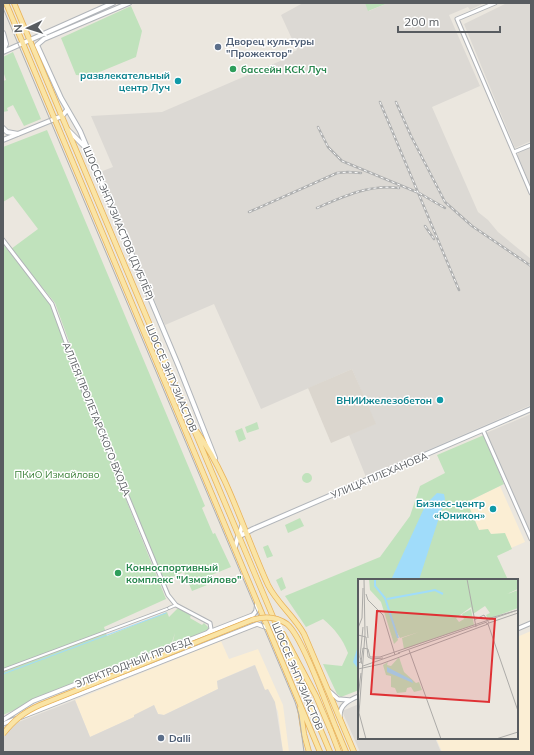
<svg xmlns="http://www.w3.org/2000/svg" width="534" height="755" font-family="Mulish,sans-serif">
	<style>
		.commercial { fill: #fbeed4 }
		.industrial { fill: #dcd9d4 }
		.education { fill: #dbd6ce }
		.green { fill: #c0e2bc }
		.water { fill: #a0dcfa }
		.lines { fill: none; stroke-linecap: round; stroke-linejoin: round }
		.stream { stroke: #a0dcfa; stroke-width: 1 }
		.pedestrian-casing { stroke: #b0b3b7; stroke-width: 4 }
		.minor-casing { stroke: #b0b3b7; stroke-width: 5 }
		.tertiary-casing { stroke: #b0b3b7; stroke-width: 5.5 }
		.secondary-casing { stroke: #b1b5ba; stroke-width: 6 }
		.primary-casing { stroke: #e9b35a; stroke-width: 6 }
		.pedestrian { stroke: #fff; stroke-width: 2 }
		.minor { stroke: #fff; stroke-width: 3 }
		.tertiary { stroke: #fff; stroke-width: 3.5 }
		.secondary { stroke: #fff; stroke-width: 4 }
		.primary { stroke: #fae4a5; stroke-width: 4.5 }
		.tram { stroke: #afb0b0; stroke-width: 1 }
		.rail-casing { stroke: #afb0b0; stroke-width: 2.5 }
		.rail { stroke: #fff; stroke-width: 1; stroke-dasharray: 3; stroke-linecap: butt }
		.primary-bridge-casing { stroke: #e9b35a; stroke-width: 6; stroke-linecap: butt }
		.primary-bridge { stroke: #fae4a5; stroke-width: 4.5 }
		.service-dot { fill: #5c6f8a; stroke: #fff; stroke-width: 1.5 }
		.leisure-dot { fill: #2e9e5b; stroke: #fff; stroke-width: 1.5 }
		.culture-dot { fill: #0f9aa8; stroke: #fff; stroke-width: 1.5 }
		.labels { text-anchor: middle; stroke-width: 3; stroke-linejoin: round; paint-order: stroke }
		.service-label { font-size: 10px; font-weight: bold; fill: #4e5e75; stroke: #fff; text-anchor: start }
		.leisure-label { font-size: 10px; font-weight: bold; fill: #27864d; stroke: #fff; text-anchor: start }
		.culture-label { font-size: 10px; font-weight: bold; fill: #0d838f; stroke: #fff; text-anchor: end }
		.street-label { font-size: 10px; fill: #585c60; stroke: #fff }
		.park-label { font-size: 10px; fill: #3b8038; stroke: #fff }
		.inset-river { fill: none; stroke: #a0dcfa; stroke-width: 2 }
		.inset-road { fill: none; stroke: #acaba8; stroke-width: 1 }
		.view { fill: #df3134; fill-opacity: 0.15; stroke: #df3134; stroke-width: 2 }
		.inset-edge { fill: none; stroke: #585c60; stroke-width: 2 }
	</style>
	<rect width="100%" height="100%" fill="#ebe7df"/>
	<path class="commercial" d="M500,486L525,542L511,548L504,533L496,535L479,530L467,502Z
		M531,631V752H442L436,738H517V637Z
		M221,641L229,659L258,649L283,705L289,752H283L278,712L271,695L265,691L254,665L217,681L218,689L164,715L158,714L154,705L134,717L90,737L75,700Z"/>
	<path class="industrial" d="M303,3H365L369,11L388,3H484L470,10L468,7L449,15L480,86L432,107L478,212L488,220L498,232L531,259V405L366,477L349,435L375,424L352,369L261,409L214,304L165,325L100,172L113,167L91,116L162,112L285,59L287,55L297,50L281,15Z
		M507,3H531V141L515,148L464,24Z
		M531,147V187L518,156V153Z
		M531,414V534L486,433Z
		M255,665L265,690L268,689L275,702L283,752H3V728L75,700L90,737L134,717V715L154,705L158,714L164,715L218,689L217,681Z
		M359,704V738H435L441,752H360L342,711Z"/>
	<path class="education" d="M352,369L376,424L331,443L308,388Z"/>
	<path class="green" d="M365,3H388L368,11Z
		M131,6L142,31L136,57L90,76L76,75L61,38Z
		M13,52L41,119L24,126L13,105L7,108L8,111L3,112V81L6,80L3,71V57Z
		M47,130L205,506L202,508L213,534L215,533L231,567L204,578L207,585L192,591L184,572L167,579L169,584L166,585L101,430L55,303L11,249L38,229L13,196L3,202V147Z
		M3,244L51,304L100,435L166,599L104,627L107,636L167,612L169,617L178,608L191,615L190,618L202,625L204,623L209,628L205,632L172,645L175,633L171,645L119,664L3,715Z
		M257,422L259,429L247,433L245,427Z
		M242,428L246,439L239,442L235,431Z
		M484,435L504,484L467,502L479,530L488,529L491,534L505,533L512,549L497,556L508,580H359V690L341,697L337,694L323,664L342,666L348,653C343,639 334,628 323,619L306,627L285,596L380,557L410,516L420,486L445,473L437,455Z
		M302 478a5 5 0 1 1 10 0a5 5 0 1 1-10 0Z
		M300,518L304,526L288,533L285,525Z
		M268,545L273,556L267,558L263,547Z
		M282,577L286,588L281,591L276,580Z"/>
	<path class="water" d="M437,493L444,494L445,499L419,580H391L426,504Z
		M357,649L359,650V670L353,662Z"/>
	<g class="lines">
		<path class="stream" d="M3,674L166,613"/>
		<g class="pedestrian-casing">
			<path id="pedestrian" d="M169,608L176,605
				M3,670L167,609"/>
		</g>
		<g class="minor-casing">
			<path id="minor" d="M495,3L457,19L531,193
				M514,152L531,145
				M3,240L52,304L83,389L168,595L176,605L210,623L211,629L208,632
				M483,430L531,539"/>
		</g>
		<g class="tertiary-casing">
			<path id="tertiary" d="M517,629L531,623
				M329,691L338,699L349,700
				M21,717L257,624L268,628
				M340,717C339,705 349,700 359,696
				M3,720L33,701L253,615L256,611L257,603
				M3,724L15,719"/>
		</g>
		<g class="secondary-casing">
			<path id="secondary" d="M129,3L44,39L37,45L61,98L80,131L179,367L215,458
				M3,33L6,44L3,51
				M3,52L113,3
				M3,128L7,132L18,134
				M67,129L85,147
				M3,140L62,116L67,110
				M239,536L242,526
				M235,547L238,537L253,529L531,409"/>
		</g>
		<g class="primary-casing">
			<path id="primary" d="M6,3L320,752
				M14,3L330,752
				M197,432C228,475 245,535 268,585C277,603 294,616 304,634L354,752
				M283,634L316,696L331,731
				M300,708L304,734L309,752
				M336,728L346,752"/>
		</g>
		<use href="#pedestrian" class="pedestrian"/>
		<use href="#minor" class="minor"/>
		<use href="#tertiary" class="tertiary"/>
		<use href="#secondary" class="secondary"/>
		<use href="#primary" class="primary"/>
		<path class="tram" d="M3,8L295,702L299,715L304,752"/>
		<g class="rail-casing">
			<path id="rail" d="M380,102L459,290
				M396,102L411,136L445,202L472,226L531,266
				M318,127L328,147L342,161L419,193L445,208
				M317,208C344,196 370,184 399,188
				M249,212L337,173L348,172L361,173
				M425,226L434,239"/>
		</g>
		<use href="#rail" class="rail"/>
		<g class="primary-bridge-casing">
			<path id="primary-bridge" d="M331,731L339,752
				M3,734C14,720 24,712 40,705L252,620C264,616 276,616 287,624C302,636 327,706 336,728"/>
		</g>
		<use href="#primary-bridge" class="primary-bridge"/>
	</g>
	<g class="service-dot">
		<circle cx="218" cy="47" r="4"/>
		<circle cx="161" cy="738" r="4"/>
	</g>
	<g class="leisure-dot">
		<circle cx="233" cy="69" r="4"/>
		<circle cx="118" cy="573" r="4"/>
	</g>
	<g class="culture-dot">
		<circle cx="178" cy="81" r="4"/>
		<circle cx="440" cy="400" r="4"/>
		<circle cx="493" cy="509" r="4"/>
	</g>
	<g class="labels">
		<g class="service-label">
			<text x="226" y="45">Дворец культуры<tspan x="226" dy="12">"Прожектор"</tspan></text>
			<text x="169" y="742">Dalli</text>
		</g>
		<g class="leisure-label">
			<text x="241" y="73">бассейн КСК Луч</text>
			<text x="126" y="571">Конноспортивный<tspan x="126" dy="12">комплекс "Измайлово"</tspan></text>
		</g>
		<g class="culture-label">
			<text x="170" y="79">развлекательный<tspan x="170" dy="12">центр Луч</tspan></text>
			<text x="432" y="404">ВНИИжелезобетон</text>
			<text x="485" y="507">Бизнес-центр<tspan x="485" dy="12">«Юникон»</tspan></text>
		</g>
		<g class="street-label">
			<text transform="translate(119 223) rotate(67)" y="4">ШОССЕ ЭНТУЗИАСТОВ (ДУБЛЁР)</text>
			<text transform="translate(172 378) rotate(67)" y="4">ШОССЕ ЭНТУЗИАСТОВ</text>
			<text transform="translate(97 419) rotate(68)" y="4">АЛЛЕЯ ПРОЛЕТАРСКОГО ВХОДА</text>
			<text transform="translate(379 475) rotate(-23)" y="4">УЛИЦА ПЛЕХАНОВА</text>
			<text transform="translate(133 662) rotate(-21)" y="4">ЭЛЕКТРОДНЫЙ ПРОЕЗД</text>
			<text transform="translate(298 676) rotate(67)" y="4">ШОССЕ ЭНТУЗИАСТОВ</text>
		</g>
		<g class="park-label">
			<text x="57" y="478">ПКиО Измайлово</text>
		</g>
	</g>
	<g transform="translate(358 579)">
		<rect width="160" height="160" fill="#ebe7df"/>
		<path d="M11,0H160V10L149,15L160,11V29L130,40L128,36L132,34L127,27L115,35L113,28L98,39L101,43L106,40L104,35L113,30L116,46L46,70L44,59L61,53L42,59L37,50L40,61L36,65L23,23L12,11ZM41,78L46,93L58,104L61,103L64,111L56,113L53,108L49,109L48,113L39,114L37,109L33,108V97L28,96L25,86L30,83L29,86L33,87Z" fill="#c0e2bc"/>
		<path d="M29,88L54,101L55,104L29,93Z" fill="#a0dcfa"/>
		<path class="inset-river" d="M17,0V7L27,19L40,59M67,13L77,11L85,15M29,20L67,13"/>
		<path class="inset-road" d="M6,0L7,55L1,134L8,160M109,0L118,48M8,15L10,21L25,36L37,76M129,40L160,31M116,41L126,36L131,44M128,45L160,34M9,47L10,59M0,49L4,39L5,9M0,56L8,58L10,78L14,80L25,79M51,71L83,160M40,74L129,43M0,84L3,83L5,69L10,70L12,78H22L160,31M4,85L2,78L5,48M5,87L42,74M0,90L23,85L130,45L160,132M0,118L3,94M138,160L160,153"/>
		<path class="view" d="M19,32L137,40L131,123L13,115Z"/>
		<rect width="160" height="160" class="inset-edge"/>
	</g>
	<rect width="534" height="755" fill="none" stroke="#585c60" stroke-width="8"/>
	<g transform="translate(28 28) rotate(266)" stroke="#ffffff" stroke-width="3" paint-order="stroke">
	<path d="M0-3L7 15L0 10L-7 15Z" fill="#585c60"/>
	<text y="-6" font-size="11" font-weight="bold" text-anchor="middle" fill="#585c60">N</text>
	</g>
	<path d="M398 26v6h102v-6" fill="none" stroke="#585c60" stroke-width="2"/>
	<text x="404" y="26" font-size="12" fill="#585c60" stroke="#ffffff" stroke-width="3" paint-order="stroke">200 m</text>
</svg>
